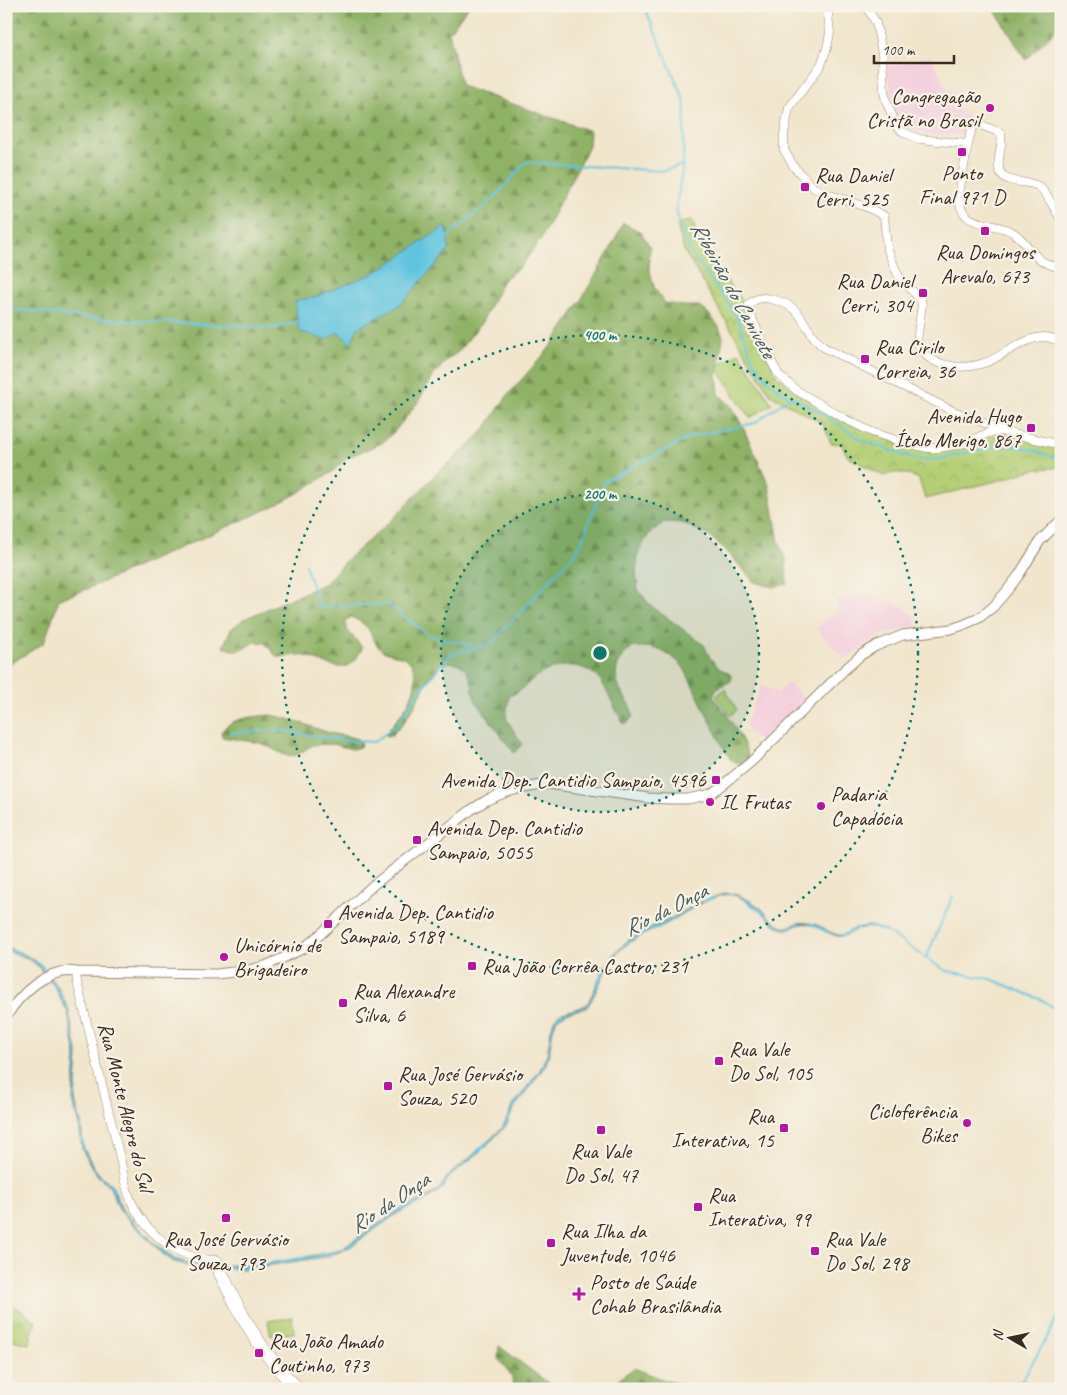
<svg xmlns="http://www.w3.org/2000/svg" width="1067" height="1395" font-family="Caveat,sans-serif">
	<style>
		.built { fill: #f4cfdd }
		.green { fill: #b4cf75; stroke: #787c4a }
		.forest { fill: url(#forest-firs); stroke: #656e42 }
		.park { fill: url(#park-crowns); stroke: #787c4a }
		.water { fill: #61c4df; stroke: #4e777e }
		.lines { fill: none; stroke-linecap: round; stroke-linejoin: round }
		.stream { stroke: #61c4df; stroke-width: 2 }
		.secondary-casing { stroke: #968875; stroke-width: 9 }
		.primary-casing { stroke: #968875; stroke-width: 11 }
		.secondary { stroke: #fff; stroke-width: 8 }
		.primary { stroke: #fff; stroke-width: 9 }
		.ring { fill: none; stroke: #0f766e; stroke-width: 2.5; stroke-dasharray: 2.5 5 }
		.poi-dot { fill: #b5179e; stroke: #f7f3e8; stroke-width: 2 }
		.labels { text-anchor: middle; stroke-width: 4.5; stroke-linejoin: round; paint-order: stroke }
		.poi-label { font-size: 21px; fill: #3b2a1e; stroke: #f7f3e8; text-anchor: start }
		.street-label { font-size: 21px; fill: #3b2a1e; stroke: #f7f3e8 }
		.water-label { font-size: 22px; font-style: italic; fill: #465858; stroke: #f7f3e8 }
		.centre { fill: #0f766e; stroke: #f7f3e8; stroke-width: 2.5 }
		.ring-label { font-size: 15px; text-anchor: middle; font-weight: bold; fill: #0f766e; stroke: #f7f3e8; stroke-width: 4.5; stroke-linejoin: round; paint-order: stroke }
	</style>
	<defs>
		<pattern id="forest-firs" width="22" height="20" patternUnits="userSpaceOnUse" patternTransform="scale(1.25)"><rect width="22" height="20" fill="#8fb266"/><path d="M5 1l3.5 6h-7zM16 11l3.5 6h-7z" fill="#769153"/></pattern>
		<pattern id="park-crowns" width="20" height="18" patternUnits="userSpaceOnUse" patternTransform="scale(1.25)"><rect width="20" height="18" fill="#b4cf75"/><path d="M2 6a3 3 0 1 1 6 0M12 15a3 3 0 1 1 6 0" fill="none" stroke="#9cb265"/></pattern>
	</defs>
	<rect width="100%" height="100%" fill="#f7f3e8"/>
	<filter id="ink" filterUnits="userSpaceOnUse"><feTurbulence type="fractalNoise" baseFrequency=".02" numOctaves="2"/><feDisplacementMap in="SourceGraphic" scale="10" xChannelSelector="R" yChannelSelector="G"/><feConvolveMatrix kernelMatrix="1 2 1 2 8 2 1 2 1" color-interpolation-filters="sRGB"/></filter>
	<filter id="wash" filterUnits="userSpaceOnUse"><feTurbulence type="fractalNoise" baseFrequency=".0096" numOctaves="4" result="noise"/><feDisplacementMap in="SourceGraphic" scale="20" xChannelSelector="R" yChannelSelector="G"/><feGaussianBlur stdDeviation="1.12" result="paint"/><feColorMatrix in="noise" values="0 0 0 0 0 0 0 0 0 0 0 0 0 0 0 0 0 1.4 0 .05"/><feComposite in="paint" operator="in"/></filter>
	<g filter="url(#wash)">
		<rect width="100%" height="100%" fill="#f1e5cc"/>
		<path class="built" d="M931,56L947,89L953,93L959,111L965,113L970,117L964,134L943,136L927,135L914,131L905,127L898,120L895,114L886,67Z
			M864,596L892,601L903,607L914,616L917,623L915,626L890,632L876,638L864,645L845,659L816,628L839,609L834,600Z
			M789,683L806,700L763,744L758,742L749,731L746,724L762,684L777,693Z"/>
		<path class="green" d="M739,352L772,404L750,418L716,367Z
			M725,689L737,710L730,716L716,696Z
			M292,1317L294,1333L271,1336L268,1321Z"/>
		<path class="forest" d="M6,6H469L449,32L461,86L590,131L589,146L539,242L520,267L503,280L482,322L458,352L448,359L432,377L418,402L395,431L382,443L348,457L332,472L296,494L270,508L80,592L59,599L44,643L6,666Z
			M992,6H1061V24L1026,60Z
			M623,223L641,232L650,247L649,267L654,287L665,303L683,306H699L709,314L719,327L723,337L717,375L719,394L733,408L742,425L769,485L779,542L786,560L787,584L773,587L754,582L724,548L709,536L683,523L664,522L649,534L639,551L636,572L638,590L650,605L704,645L710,658L719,668L731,675V681L716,689L713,696C727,716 743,735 749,759L741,764L731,760L723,747L684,668C673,655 657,646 640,647C637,648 634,647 632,648C630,649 628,651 626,653C619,659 616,668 616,677C618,692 631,702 633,716L627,724L623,723C614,709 609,693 600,679C598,675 594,674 591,672C574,661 553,666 537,676C530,680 526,687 519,691C516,693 512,695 509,696L506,718L522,744L514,753L475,700L471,680L466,670L459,664L449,662L439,666L430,676L415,705L404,722L391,736H386C389,727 396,722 401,714C411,701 423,676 409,661C403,654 390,656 382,650C376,646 374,639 371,634C367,625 360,621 351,617L345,621L347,630L362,647V649C359,653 357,659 353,662C341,675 318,659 305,656C295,654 287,657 277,657L265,643L254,642L245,648L236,651L223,647L231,629L244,619L326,583L344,562L393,519L438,472L471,444L484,430L507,396L547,351L558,336L580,302L611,248Z
			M270,715C290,718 308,726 327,732C339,736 350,735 361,741L360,747L352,749L333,744L313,745L296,755L287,756L260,743L222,737L221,732C232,717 253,717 270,715Z
			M499,1346L556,1389H513L512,1376L498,1358Z
			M634,1368L665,1380L692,1387L688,1389H605Z"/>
		<path class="park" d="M692,220L699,239L710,260L746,305L776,375L799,394L909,447L967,446L992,436L1002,433L1061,447V467L1031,470L1004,479L925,499L919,479C906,473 898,470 884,476L848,457L841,444L831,443L823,424L770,394L684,251L677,224Z
			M12,1304L36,1321L29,1344L9,1339L6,1330V1312Z"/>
		<path class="water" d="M446,226L449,250L400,305L358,328L350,344L339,332L325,340L299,331L295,301L315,297L374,273Z
			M725,893C738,893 753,901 763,910C769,916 775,925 784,927C789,928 790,925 795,924C801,921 807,923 814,924C823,926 832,936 842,935C846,934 849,931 852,930C866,924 872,927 886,931C874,928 865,925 853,931C849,933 847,936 843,936C833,938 827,930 819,927C815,926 811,925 808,924C797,922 794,929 786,929C776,930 767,915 760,909C754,905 739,896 733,895C716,891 682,915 668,923C651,932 633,937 619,951C605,965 599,990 587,1007L567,1013L557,1019L553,1029L549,1055L545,1066L513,1110L507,1125L481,1151L448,1178L443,1188L439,1191L427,1199L398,1213L350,1247L340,1252L325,1257L258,1267L241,1269L200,1268L174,1262L163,1254L120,1211L110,1187L98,1176L91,1166L82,1149L79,1121L75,1110L73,1100L76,1056L68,1013L54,986L37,965L27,958L6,950V947L20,952L36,961L45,974L57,985L68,1008L78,1055L75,1100L81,1123L83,1147L93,1166L98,1173L112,1185L122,1210L154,1243L174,1259L201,1266L269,1264L340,1250L400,1209L427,1197L438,1190L441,1187L448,1176L480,1149L503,1127L512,1107L540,1070L547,1054L551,1030L554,1020L556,1017L559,1014L584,1006L588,1003L605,967L616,952L628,940L647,929L674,917L696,904Z"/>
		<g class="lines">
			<path class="stream" d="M644,6L685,102L683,165L676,209L680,225L691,253L728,303L738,319L751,356L758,368L768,380L782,392L829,417L859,439L911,458L922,460L939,459L991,447L1014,446L1033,450L1061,460
				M446,238L494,198L526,162L663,171L683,165
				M6,309L103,319L275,328L300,321
				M305,564L319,607L388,604L428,635L477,647
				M230,733L277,730L340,740L374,742L397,725L417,694L450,655L492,643L578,550L605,481L692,436L755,423L790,397
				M744,900L765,915
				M702,902L714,897
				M813,925L829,933
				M866,926H869L886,931L929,960L947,971L991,979L1044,1001L1061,1013
				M843,935L857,928
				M926,958L953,896
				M38,963L41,965L48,974
				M597,984L602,973
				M82,1138L84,1149
				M476,1152L486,1143
				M110,1184L114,1193
				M402,1209L416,1203
				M264,1264L305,1257
				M1017,1389L1048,1336L1061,1311"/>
		</g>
	</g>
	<g filter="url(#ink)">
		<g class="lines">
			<g class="secondary-casing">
				<path id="secondary" d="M827,6L830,33L827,48L821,65L789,108L784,134V150L794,167L814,188L830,195L867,207L884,216L887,248L897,273L900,278L921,300L922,304L917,341C920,352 927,358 937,362C954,369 970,368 987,362C1009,353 1038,325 1061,343
					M866,6L876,23L882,53L884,92L886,101L897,127L903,132L919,139L968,144
					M1061,219C1054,210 1046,189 1036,185C1025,180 1007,185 1000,172C995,160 1004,146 1001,133L981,125H976L972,128L968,144L959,194C958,231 995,220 1014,233C1025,240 1031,254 1042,261C1048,265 1055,266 1061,268
					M1001,431L987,424L953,411L825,348C804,334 807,308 775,300C764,297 758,297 749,304L751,316L771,361L779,375L796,390L845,419L872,432L905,443L928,448H939L965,443L988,433L1001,431L1061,445
					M76,972L77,982L120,1158C123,1173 125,1188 132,1203C147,1235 181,1261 218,1260C239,1307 263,1354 302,1389
					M211,1260C234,1306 256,1354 295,1389"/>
			</g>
			<g class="primary-casing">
				<path id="primary" d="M6,1017C20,994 47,967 76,972L217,974L249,970L265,966L281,959L304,948L323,932L372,886L471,810L487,800L504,793L518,789L548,784L648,798L669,799H688L711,794L724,784L751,762L842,672L861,655L876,646L903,635L951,629L963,625L979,618L993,607L1006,592L1019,575L1040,541L1061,520"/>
			</g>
			<use href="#secondary" class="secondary"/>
			<use href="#primary" class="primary"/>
		</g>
	</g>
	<circle cx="600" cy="653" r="159" fill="#0f766e" fill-opacity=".12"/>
	<g class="ring">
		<circle cx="600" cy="653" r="159"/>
		<circle cx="600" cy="653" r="318"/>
	</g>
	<g class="poi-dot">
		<circle cx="990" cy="108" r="5"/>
		<rect x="957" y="147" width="10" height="10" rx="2.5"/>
		<rect x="800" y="182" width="10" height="10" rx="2.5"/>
		<rect x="980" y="226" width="10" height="10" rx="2.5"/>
		<rect x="918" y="288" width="10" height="10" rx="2.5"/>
		<rect x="860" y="354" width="10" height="10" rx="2.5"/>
		<rect x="1026" y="423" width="10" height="10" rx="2.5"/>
		<rect x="711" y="775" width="10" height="10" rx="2.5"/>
		<circle cx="710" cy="802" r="5"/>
		<circle cx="821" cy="806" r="5"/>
		<rect x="412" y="835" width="10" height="10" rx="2.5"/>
		<rect x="323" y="919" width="10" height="10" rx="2.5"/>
		<circle cx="224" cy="957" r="5"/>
		<rect x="467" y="961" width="10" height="10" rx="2.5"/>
		<rect x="338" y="998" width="10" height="10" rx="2.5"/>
		<rect x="714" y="1056" width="10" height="10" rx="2.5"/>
		<rect x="383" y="1081" width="10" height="10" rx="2.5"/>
		<circle cx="967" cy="1123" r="5"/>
		<rect x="779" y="1123" width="10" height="10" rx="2.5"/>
		<rect x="596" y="1125" width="10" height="10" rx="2.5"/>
		<rect x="693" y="1202" width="10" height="10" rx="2.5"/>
		<rect x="221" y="1213" width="10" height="10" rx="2.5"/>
		<rect x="546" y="1238" width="10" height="10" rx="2.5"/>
		<rect x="810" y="1246" width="10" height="10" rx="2.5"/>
		<path d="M576.5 1286.5h5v5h5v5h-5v5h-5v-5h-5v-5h5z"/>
		<rect x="254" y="1348" width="10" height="10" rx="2.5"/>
	</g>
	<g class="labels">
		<g class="poi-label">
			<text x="980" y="103" text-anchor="end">Congregação<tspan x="980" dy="24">Cristã no Brasil</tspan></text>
			<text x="962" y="180" text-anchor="middle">Ponto<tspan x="962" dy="24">Final 971 D</tspan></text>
			<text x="815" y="182">Rua Daniel<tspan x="815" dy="24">Cerri, 525</tspan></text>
			<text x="985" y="259" text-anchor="middle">Rua Domingos<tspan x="985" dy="24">Arevalo, 673</tspan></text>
			<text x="913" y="288" text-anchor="end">Rua Daniel<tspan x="913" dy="24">Cerri, 304</tspan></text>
			<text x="875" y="354">Rua Cirilo<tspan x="875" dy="24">Correia, 36</tspan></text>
			<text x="1021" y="423" text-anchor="end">Avenida Hugo<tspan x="1021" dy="24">Ítalo Merigo, 867</tspan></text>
			<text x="706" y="787" text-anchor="end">Avenida Dep. Cantidio Sampaio, 4596</text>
			<text x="831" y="801">Padaria<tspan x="831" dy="24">Capadócia</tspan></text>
			<text x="720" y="809">IL Frutas</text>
			<text x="427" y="835">Avenida Dep. Cantidio<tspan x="427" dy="24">Sampaio, 5055</tspan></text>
			<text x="338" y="919">Avenida Dep. Cantidio<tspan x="338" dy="24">Sampaio, 5189</tspan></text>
			<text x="234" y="952">Unicórnio de<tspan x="234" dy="24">Brigadeiro</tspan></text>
			<text x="482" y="973">Rua João Corrêa Castro, 231</text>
			<text x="353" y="998">Rua Alexandre<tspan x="353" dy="24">Silva, 6</tspan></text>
			<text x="729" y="1056">Rua Vale<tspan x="729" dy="24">Do Sol, 105</tspan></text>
			<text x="398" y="1081">Rua José Gervásio<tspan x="398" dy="24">Souza, 520</tspan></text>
			<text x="957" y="1118" text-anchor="end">Cicloferência<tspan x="957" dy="24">Bikes</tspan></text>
			<text x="774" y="1123" text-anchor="end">Rua<tspan x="774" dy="24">Interativa, 15</tspan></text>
			<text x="601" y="1158" text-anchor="middle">Rua Vale<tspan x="601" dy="24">Do Sol, 47</tspan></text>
			<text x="708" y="1202">Rua<tspan x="708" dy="24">Interativa, 99</tspan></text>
			<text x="561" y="1238">Rua Ilha da<tspan x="561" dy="24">Juventude, 1046</tspan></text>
			<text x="226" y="1246" text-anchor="middle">Rua José Gervásio<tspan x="226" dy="24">Souza, 793</tspan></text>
			<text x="825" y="1246">Rua Vale<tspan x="825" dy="24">Do Sol, 298</tspan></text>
			<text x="590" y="1289">Posto de Saúde<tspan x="590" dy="24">Cohab Brasilândia</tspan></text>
			<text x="269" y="1348">Rua João Amado<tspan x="269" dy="24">Coutinho, 973</tspan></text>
		</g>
		<g class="street-label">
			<text transform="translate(126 1107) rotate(76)" y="7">Rua Monte Alegre do Sul</text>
		</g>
		<g class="water-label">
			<text transform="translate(734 289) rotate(61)" y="8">Ribeirão do Canivete</text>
			<text transform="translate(665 909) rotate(-27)" y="8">Rio da Onça</text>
			<text transform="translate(389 1202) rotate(-34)" y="8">Rio da Onça</text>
		</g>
	</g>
	<circle cx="600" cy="653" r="8" class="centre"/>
	<g class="ring-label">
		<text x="600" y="340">400 m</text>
		<text x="600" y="499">200 m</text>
	</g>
	<rect width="1067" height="1395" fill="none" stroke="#f7f3e8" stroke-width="25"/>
	<g transform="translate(1010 1338) rotate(279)" stroke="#f7f3e8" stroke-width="4" paint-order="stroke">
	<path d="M0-4L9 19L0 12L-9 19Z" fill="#3b2a1e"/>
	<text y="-8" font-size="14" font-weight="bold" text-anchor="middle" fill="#3b2a1e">N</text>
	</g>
	<path d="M874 55v8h80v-8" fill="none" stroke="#3b2a1e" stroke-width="2.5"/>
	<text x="882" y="55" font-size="15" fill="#3b2a1e" stroke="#f7f3e8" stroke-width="4" paint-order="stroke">100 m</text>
</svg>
